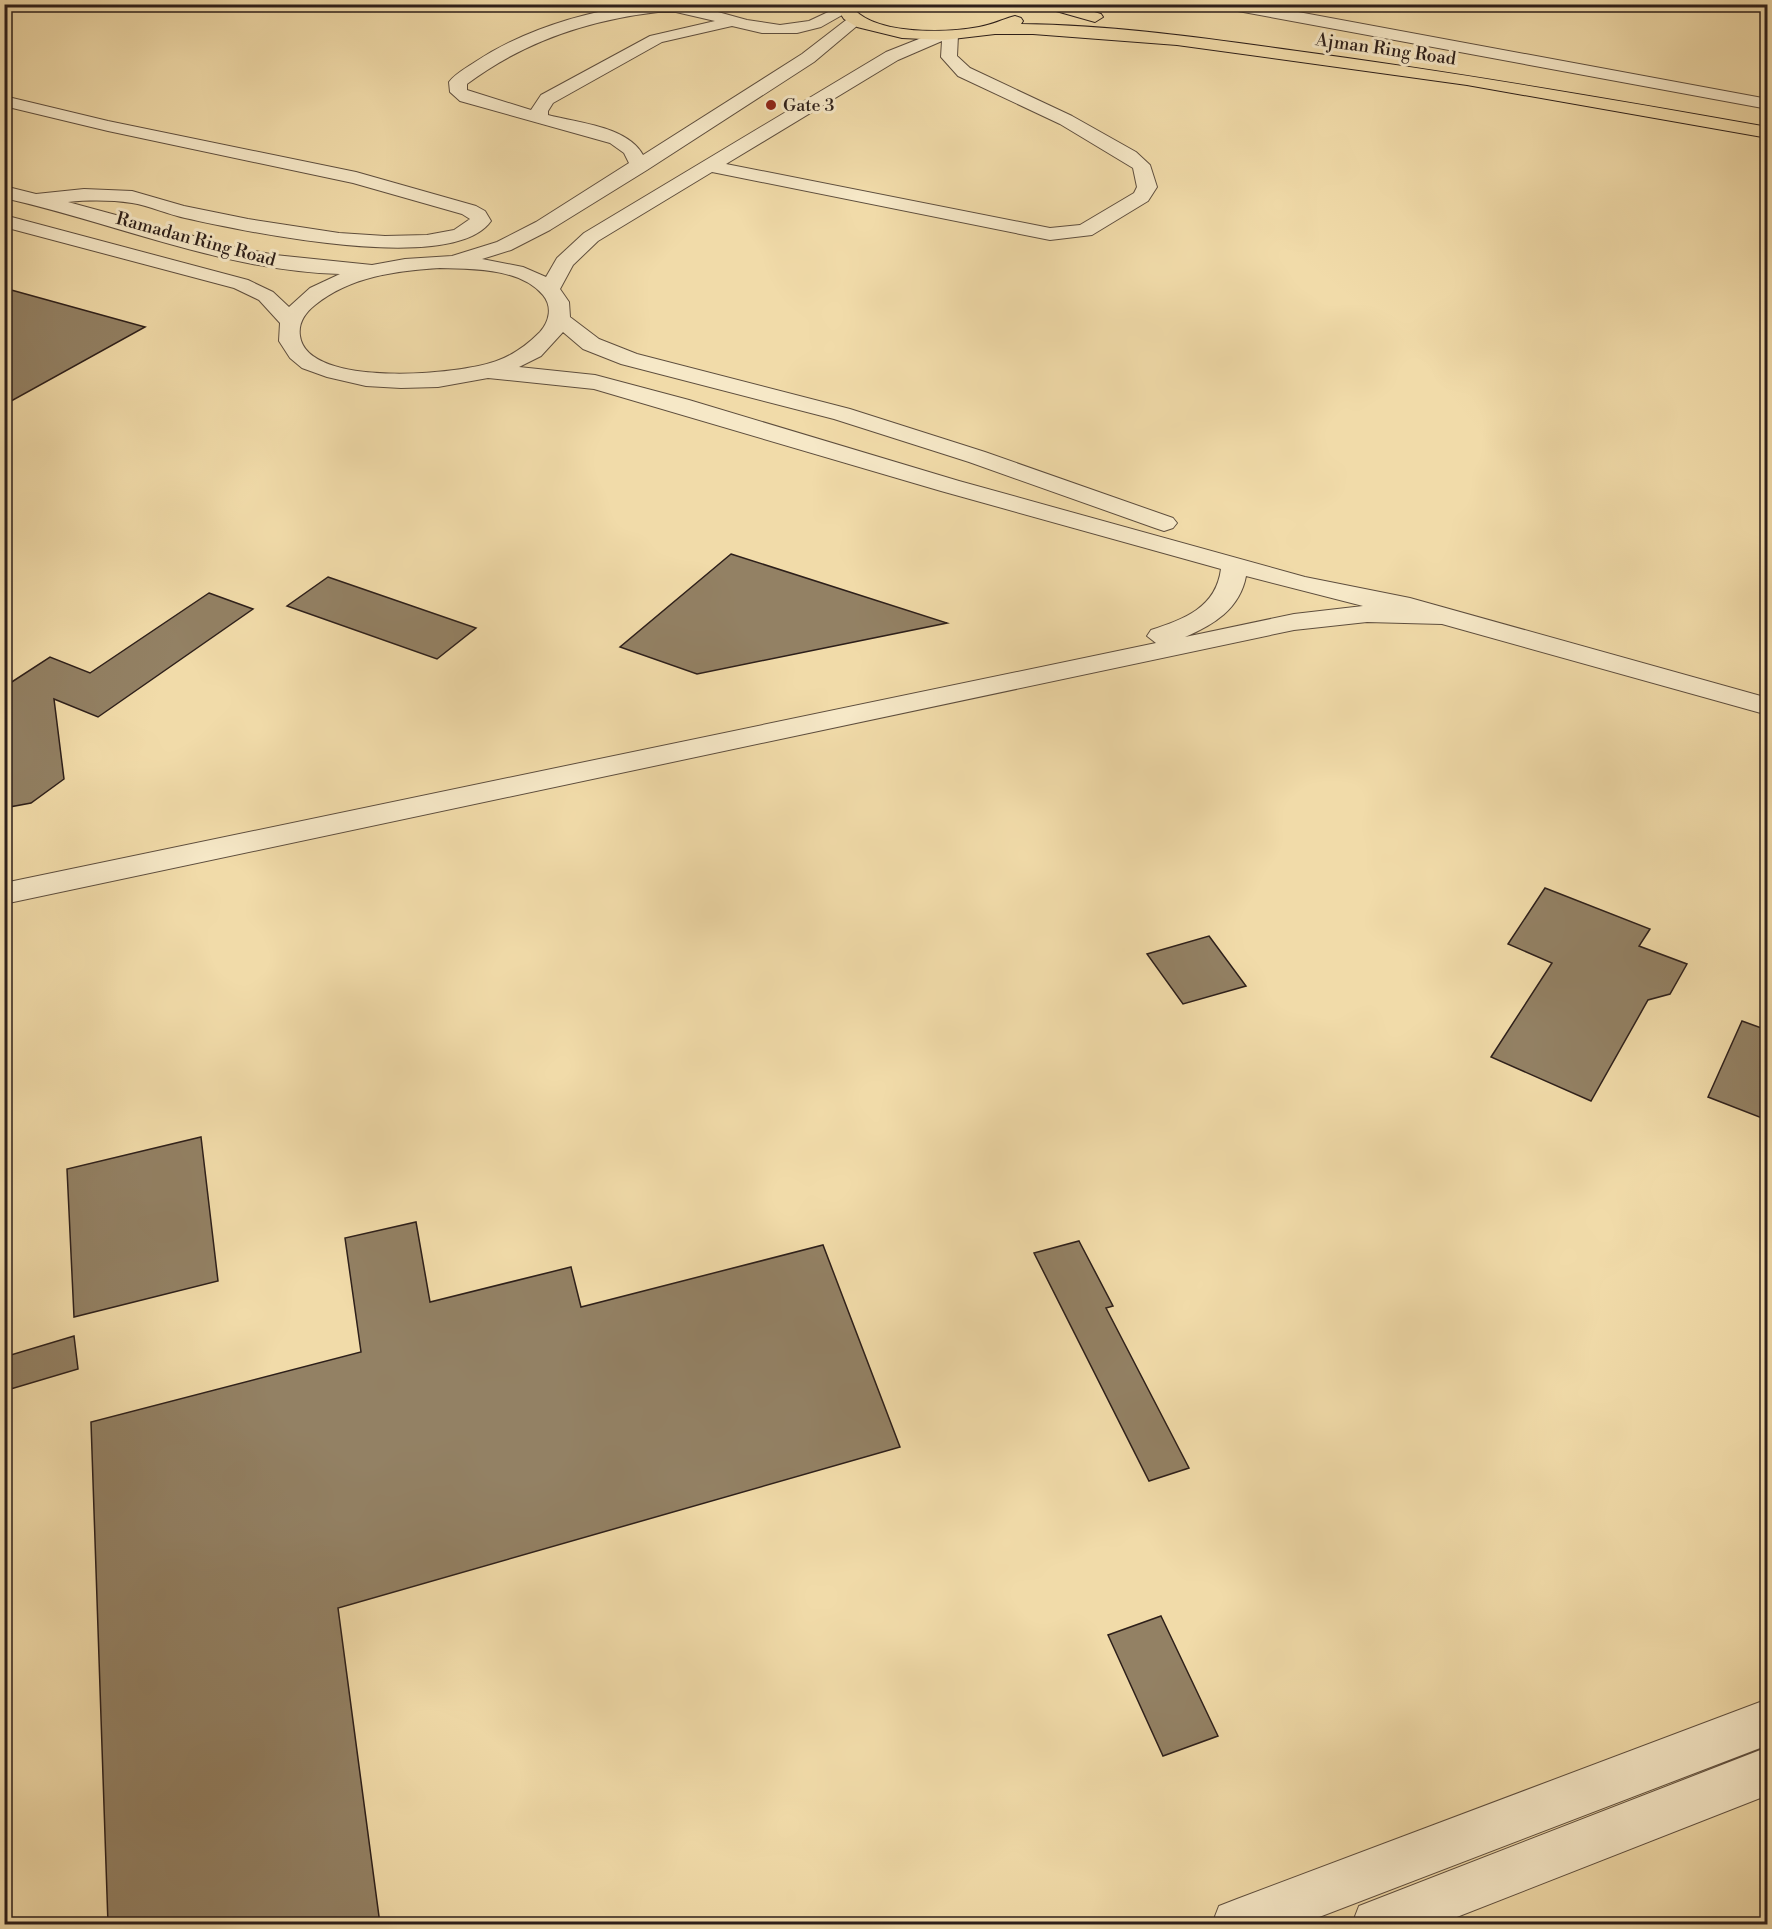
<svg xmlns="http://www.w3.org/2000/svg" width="1772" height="1929" font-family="'Libre Bodoni',serif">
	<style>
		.building { fill: #938164; stroke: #2d1f1a; stroke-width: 1.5 }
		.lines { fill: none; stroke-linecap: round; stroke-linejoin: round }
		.minor-casing { stroke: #5e4e3e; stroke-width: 2 }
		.major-casing { stroke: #2d1f1a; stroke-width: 2 }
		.minor { fill: #f6e8c7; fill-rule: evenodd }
		.major { fill: #f1dba9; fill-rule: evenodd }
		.poi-dot { fill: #8f2418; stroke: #f6e8c7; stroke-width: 2 }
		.labels { text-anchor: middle; stroke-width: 6; stroke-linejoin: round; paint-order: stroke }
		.far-street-label { font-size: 18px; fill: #2d1f1a; stroke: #f6e8c7 }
		.far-poi-label { font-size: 18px; fill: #2d1f1a; stroke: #f6e8c7; text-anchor: start }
	</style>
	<rect width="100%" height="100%" fill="#f1dba9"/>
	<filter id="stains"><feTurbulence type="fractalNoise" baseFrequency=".00333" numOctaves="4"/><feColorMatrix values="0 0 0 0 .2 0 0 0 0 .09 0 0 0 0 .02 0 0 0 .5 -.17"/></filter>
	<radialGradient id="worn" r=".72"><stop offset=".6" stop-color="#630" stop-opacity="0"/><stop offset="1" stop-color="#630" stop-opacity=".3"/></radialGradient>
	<path class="building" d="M4,288L145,327L4,405Z
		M731,554L947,623L697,674L620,647Z
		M328,577L476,628L437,659L287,606Z
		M209,593L253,609L98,717L54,699L64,779L31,803L4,808V687L50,657L90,673Z
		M1545,888L1650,929L1639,946L1687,964L1670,994L1648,1000L1591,1101L1491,1057L1552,963L1508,944Z
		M1209,936L1246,986L1183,1004L1147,954Z
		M1742,1021L1767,1030V1120L1708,1097Z
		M201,1137L218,1281L74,1317L67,1169Z
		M416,1222L430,1302L571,1267L581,1307L823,1245L900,1447L338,1608L380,1924H108L91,1422L361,1352L345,1238Z
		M1079,1241L1113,1306L1106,1308L1189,1468L1149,1481L1034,1253Z
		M74,1336L78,1369L4,1391V1357Z
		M1161,1616L1218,1736L1163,1756L1108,1635Z"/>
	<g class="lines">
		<g class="minor-casing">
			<path id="minor" d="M639,4H689L747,20L780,25L809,21L843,5L851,10L821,27L797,33H762L732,26L662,42L553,103L548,111V115C578,123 627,126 643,155L802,54L850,17H862L864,20L814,62L647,170L550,230L511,250L482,259L523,267L546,277L557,258L584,233L886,52L934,33L956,32L958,35L957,56L970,68L1072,116L1136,152L1150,165L1157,187L1148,201L1092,235L1050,240L712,172L598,241L573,265L560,289L569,302L570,317L599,339L637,354L850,409L985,452L1173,518L1177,523L1173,528L1164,531L1155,528L969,462L834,419L621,364L583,349L563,332L541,356L519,367L595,375L689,400L959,481L1305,577L1410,598L1768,698V715L1442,624L1367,622L1294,630L4,904V883L1156,643L1147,636L1151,630C1184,619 1216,608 1221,569L941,491L594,389L488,378L438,387L401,388L366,386L327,377L302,368L290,358L279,341L280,323L259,300L234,288L4,227V215L248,280L273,292L289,307L310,288L340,274C225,271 115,223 4,198V186L36,194L84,189L132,191L184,206L248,219L339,233L385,236L427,235L454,230L470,219L462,214L353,183L108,131L4,106V96L108,121L356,172L476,206L485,211L491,221C453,276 243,231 185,218C167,214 150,206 132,203C111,200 89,200 68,202L230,246L275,255L372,265L405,259L452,256L497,242L536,222L629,163L624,153L610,143L460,101L450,92L449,82C455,74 466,68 475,62C523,30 582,13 639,4ZM658,12H676L715,21L650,36L541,95L531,110L467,90V84C523,42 588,20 658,12ZM942,41L941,57L958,76L1060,124L1133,168L1137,187L1134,193L1080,225L1050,228L726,164L898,60ZM440,268C473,269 520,268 543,295C553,307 549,322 540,332C528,344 515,354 499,360C464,375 307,389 300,336C298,323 305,313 315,305C351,276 396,271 440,268ZM1246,576L1363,606L1294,614L1185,637C1213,625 1240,609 1246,576Z
				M1219,4H1255L1768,99V109L1227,9Z
				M1768,1699V1745L1301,1924H1212L1219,1906L1237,1899Z
				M1768,1747V1795L1439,1924H1352L1359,1906Z"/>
		</g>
		<g class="major-casing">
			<path id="major" d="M834,4H850C870,36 946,33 979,27C992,25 1003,19 1015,16L1021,18L1023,21L1021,24C1113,25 1205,38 1297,51C1454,72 1611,99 1768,127V138L1467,85L1177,45L1033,34H995L944,40L902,38L857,27L844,19Z
				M1040,4H1068L1101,14L1103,17L1095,22L1042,7Z"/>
		</g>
		<use href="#minor" class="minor"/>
		<use href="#major" class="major"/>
	</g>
	<circle class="poi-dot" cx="771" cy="105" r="6"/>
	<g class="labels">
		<g class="far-street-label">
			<text transform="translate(1386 49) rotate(8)" y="6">Ajman Ring Road</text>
			<text transform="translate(196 239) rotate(15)" y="6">Ramadan Ring Road</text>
		</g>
		<g class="far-poi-label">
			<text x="783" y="111">Gate 3</text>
		</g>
	</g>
	<rect width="1772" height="1929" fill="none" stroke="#f1dba9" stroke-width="24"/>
	<rect x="6" y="6" width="1760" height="1917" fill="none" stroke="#2d1f1a" stroke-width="3"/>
	<rect x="12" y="12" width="1748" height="1905" fill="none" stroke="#2d1f1a" stroke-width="1.5"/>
	<rect width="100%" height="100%" filter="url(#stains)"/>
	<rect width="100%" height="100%" fill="url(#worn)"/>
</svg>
